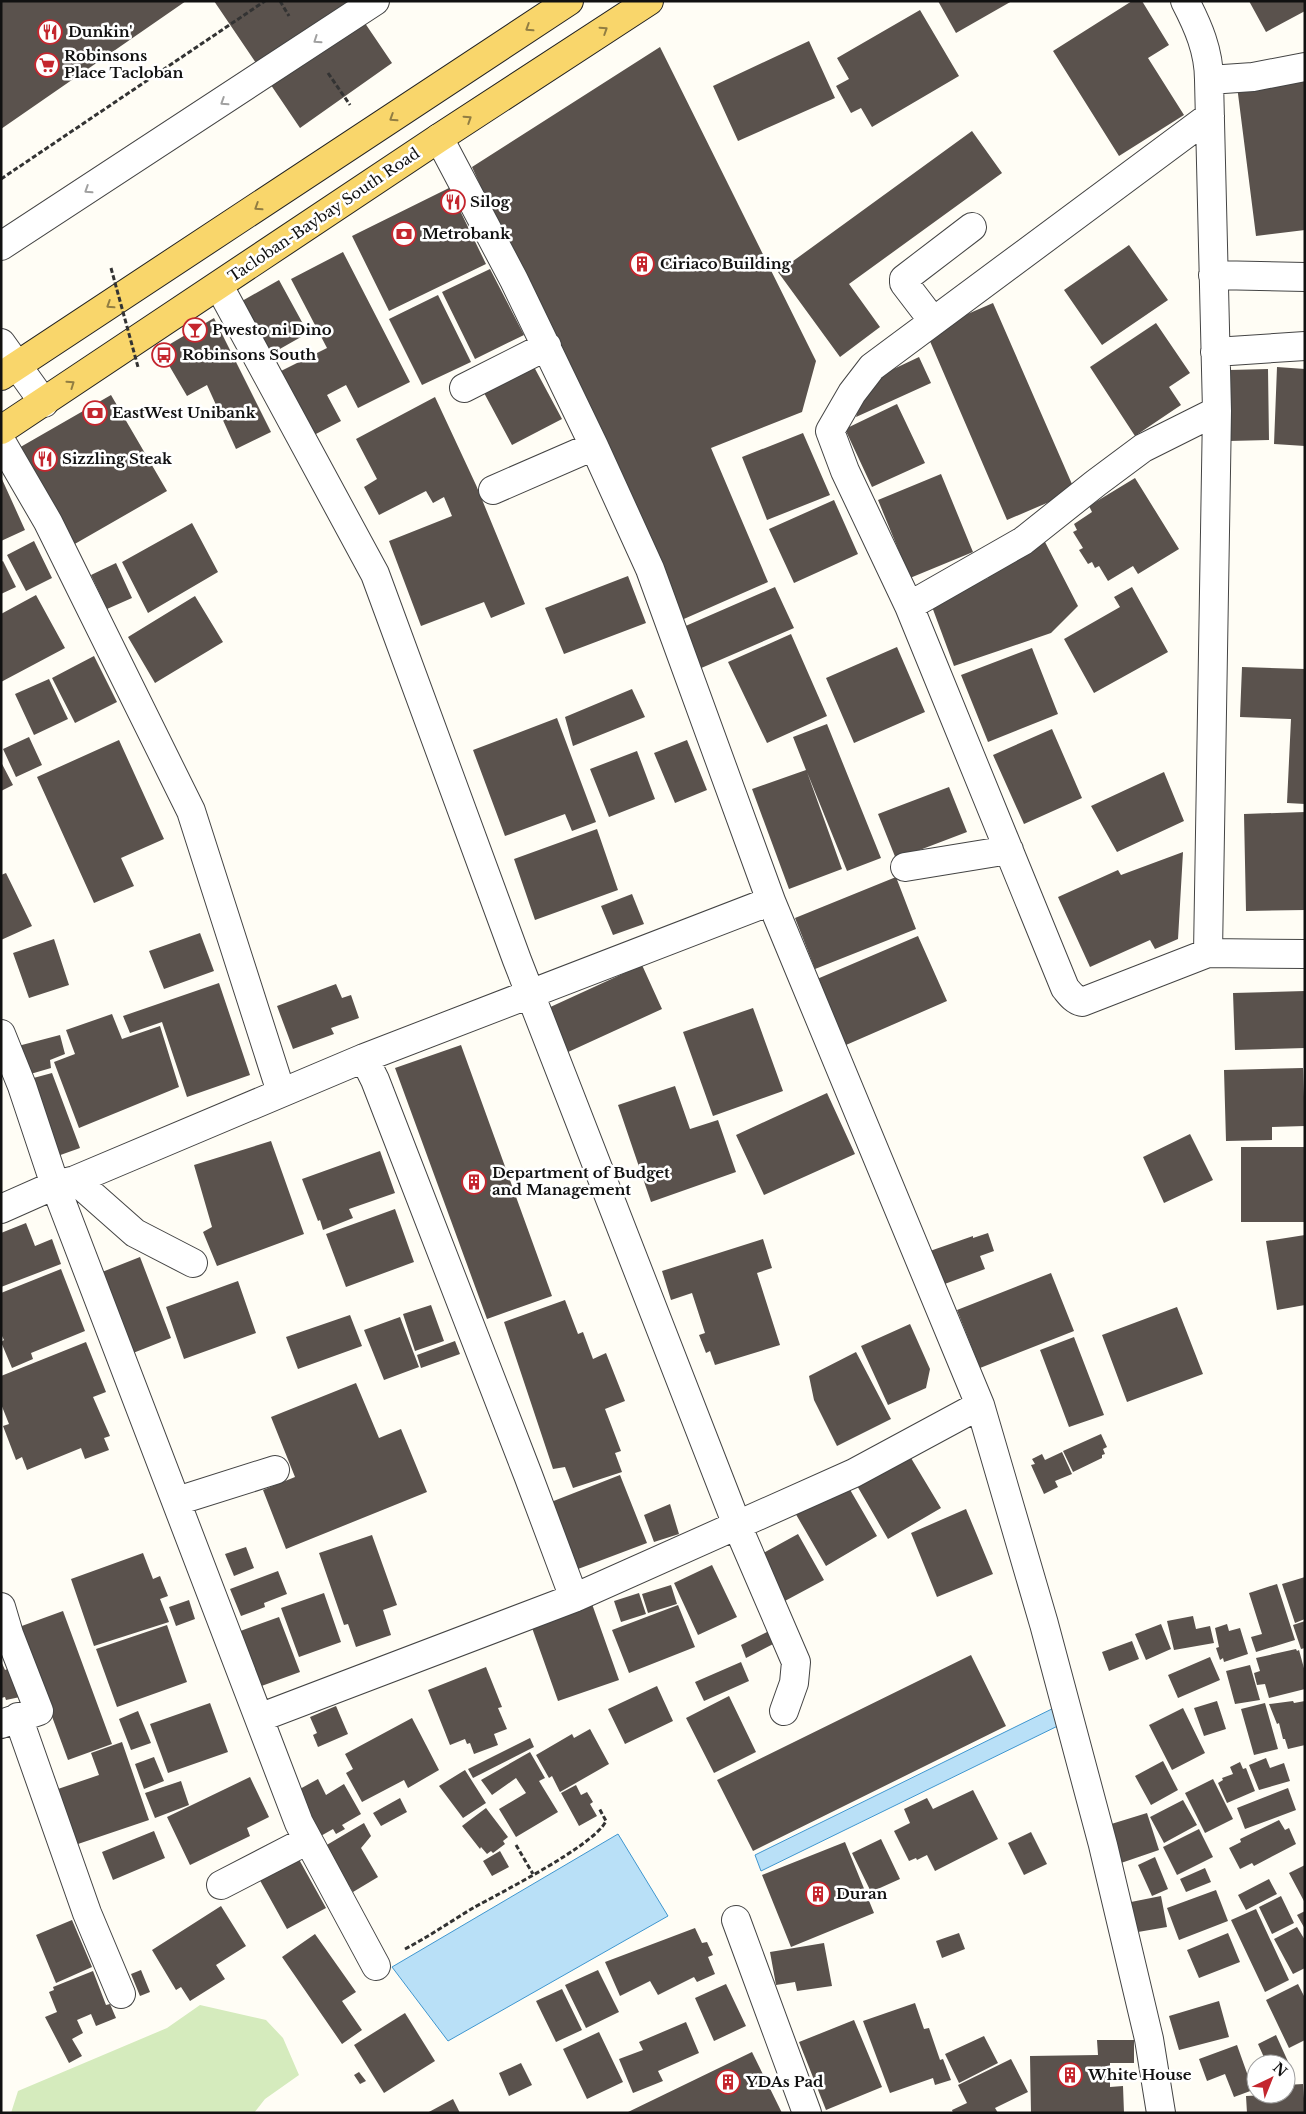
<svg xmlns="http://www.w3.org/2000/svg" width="1306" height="2114" font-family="'Libre Baskerville',serif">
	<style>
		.green { fill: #d5ebbd }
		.water { fill: #b9e0f7; stroke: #3f96cf }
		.building { fill: #5a524d }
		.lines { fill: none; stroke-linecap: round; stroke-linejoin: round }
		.minor-casing { stroke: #444; stroke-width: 30 }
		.major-casing { stroke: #222; stroke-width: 30 }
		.path { stroke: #333; stroke-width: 3; stroke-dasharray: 5 2.5; stroke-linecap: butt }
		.minor { stroke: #fff; stroke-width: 28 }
		.major { stroke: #f9d66b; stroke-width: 28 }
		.path-bridge { stroke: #333; stroke-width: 3; stroke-dasharray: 5 2.5; stroke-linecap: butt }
		.oneway { stroke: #917d42 }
		.oneway2 { stroke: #a0a0a0 }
		.labels { text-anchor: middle; stroke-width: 5; stroke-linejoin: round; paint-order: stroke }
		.poi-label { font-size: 15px; font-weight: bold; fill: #111; stroke: #fff; text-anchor: start }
		.street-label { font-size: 15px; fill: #111; stroke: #fff }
	</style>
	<rect width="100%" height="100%" fill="#fffdf5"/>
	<path class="green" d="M200,2005L266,2020L283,2038L299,2075L265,2099L254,2113H11L18,2091L167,2028Z"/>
	<path class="water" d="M1066,1702L1070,1720L761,1871L755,1855Z
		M618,1834L668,1916L448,2041L392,1967Z"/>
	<path class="building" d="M1,1H186L1,129Z
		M214,1H350L392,63L300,128Z
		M938,1H1012L956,33Z
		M1132,1H1142L1169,45L1148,58L1184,115L1119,156L1053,51Z
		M1249,1H1305V11L1266,32Z
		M920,10L959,76L872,127L861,108L851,113L836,86L849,79L837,58Z
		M809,41L835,98L738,141L713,86Z
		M660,47L816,361L802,412L711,448L768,582L677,622L472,167Z
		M1305,78V230L1256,236L1237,86Z
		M972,131L1002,173L849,284L880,327L840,357L778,272Z
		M449,188L486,264L389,311L352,236Z
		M1129,245L1168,300L1102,345L1064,290Z
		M343,252L410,382L358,408L346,385L327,395L341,421L314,435L281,371L327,348L291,279Z
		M490,269L524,335L475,359L442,292Z
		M279,280L308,333L271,354L242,301Z
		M438,295L471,362L422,385L389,319Z
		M993,303L1075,491L1007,520L926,332Z
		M214,318L271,432L236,449L207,385L187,396L160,350Z
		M1156,323L1190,373L1169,387L1181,405L1135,436L1090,367Z
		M919,357L931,383L856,417L866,382Z
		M533,365L562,419L512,445L483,391Z
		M1277,367L1305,369V446L1274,444Z
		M1268,369L1269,440L1229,441V370Z
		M111,395L167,491L73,545L17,449Z
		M435,397L476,485L525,604L491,618L484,602L421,626L389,541L452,516L444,497L433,503L426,491L379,515L364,487L377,479L356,439Z
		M897,404L925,463L872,487L845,429Z
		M803,433L830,495L767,520L742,457Z
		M941,474L973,552L910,578L878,500Z
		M1,477L25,530L1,541Z
		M1135,478L1179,549L1138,574L1133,566L1108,581L1099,566L1095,568L1092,562L1088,564L1079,550L1083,548L1073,532L1077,530L1074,524L1092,512L1089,506Z
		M834,500L858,554L794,583L769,529Z
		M192,523L218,572L148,613L122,562Z
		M1044,540L1078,606L1051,633L954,666L931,604L988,578L984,567Z
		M34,541L52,578L26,591L7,555Z
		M3,561L16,587L1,594V562Z
		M116,563L132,598L107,609L91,575Z
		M628,576L646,623L564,654L545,608Z
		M775,587L794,628L699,669L681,628Z
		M1132,587L1168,652L1094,693L1064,639L1120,607L1114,597Z
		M36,595L65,648L1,682V614Z
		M195,596L223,642L155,683L128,637Z
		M791,634L827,716L767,743L728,662Z
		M897,647L925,712L854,743L826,678Z
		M1032,648L1058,714L988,742L961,675Z
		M94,656L117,702L75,723L52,678Z
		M1242,667L1305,669V804L1287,803L1291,719L1240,717Z
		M49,679L68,719L34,735L15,694Z
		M632,689L645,717L573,746L565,717Z
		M557,718L596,822L572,831L565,814L505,836L473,750Z
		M827,724L881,858L847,871L807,772L842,869L789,889L752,789L806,770L793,737Z
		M1052,729L1082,798L1024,824L993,755Z
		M29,737L42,765L16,777L3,749Z
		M119,740L164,839L121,858L134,886L94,903L37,777Z
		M687,740L707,790L675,803L654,753Z
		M637,751L655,799L609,817L590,769Z
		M1,762L13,785L1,791Z
		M1164,772L1184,821L1117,852L1091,806Z
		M949,787L967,832L896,859L878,814Z
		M1305,812V910L1246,911L1244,814Z
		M597,829L618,890L535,920L514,859Z
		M1183,852L1178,939L1155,949L1150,940L1090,967L1058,897L1118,870L1121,875Z
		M6,873L32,926L1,940V875Z
		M896,877L916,929L815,969L795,918Z
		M632,894L644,924L613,935L601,906Z
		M200,933L214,971L164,989L149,951Z
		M918,936L947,1001L846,1045L817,979Z
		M54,939L69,985L29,998L13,953Z
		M642,965L662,1009L566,1053L546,1009Z
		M219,983L250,1075L187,1097L162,1022L130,1033L123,1016Z
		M336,984L342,998L351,995L359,1018L331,1028L334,1034L293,1049L277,1006Z
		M1305,991V1048L1235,1050L1233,993Z
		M753,1008L783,1091L713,1116L683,1032Z
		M112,1014L122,1039L160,1026L179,1087L79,1128L54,1062L75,1054L66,1030Z
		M60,1035L65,1054L50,1060L51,1068L27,1075L18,1046Z
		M461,1045L552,1296L487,1319L395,1068Z
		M1303,1068L1305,1126L1272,1127V1140L1226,1141L1224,1070Z
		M52,1073L80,1148L52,1158L26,1080Z
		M675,1086L690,1129L718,1120L736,1172L651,1202L618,1105Z
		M827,1093L855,1154L764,1195L736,1135Z
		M1190,1134L1213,1180L1164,1203L1143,1157Z
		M271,1141L304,1234L217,1266L203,1232L212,1227L194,1165Z
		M1241,1147H1305V1222H1241Z
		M380,1151L395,1193L349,1209L353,1218L323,1230L320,1220L318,1221L302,1179Z
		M395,1209L414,1262L346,1287L326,1234Z
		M26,1223L35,1246L52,1239L61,1264L1,1287V1233Z
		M988,1233L994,1251L980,1256L985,1269L942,1285L930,1251L973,1236V1238Z
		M1305,1235V1305L1277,1310L1266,1241Z
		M763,1239L772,1268L757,1273L780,1345L715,1365L710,1351L706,1353L699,1335L705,1333L692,1293L671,1300L662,1271Z
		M140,1257L171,1338L128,1355L97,1274Z
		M61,1269L85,1331L31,1353L33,1359L12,1368L1,1342L4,1340L1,1334V1293Z
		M1051,1273L1074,1331L980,1368L957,1310Z
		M238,1281L256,1333L184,1359L166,1307Z
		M565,1300L578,1334L583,1332L593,1359L606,1353L625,1401L605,1409L621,1451L615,1453L622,1472L573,1488L565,1467L553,1469L504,1322Z
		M431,1305L444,1341L415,1351L403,1314Z
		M1177,1307L1203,1374L1127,1402L1102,1335Z
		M350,1315L362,1346L298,1369L286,1337Z
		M400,1317L419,1367L384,1380L364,1330Z
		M910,1324L930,1369L926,1388L888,1405L861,1346Z
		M1074,1337L1104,1415L1069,1427L1040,1350Z
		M455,1341L460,1354L421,1368L417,1355Z
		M86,1342L106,1392L93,1397L110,1436L104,1438L109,1450L85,1459L81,1448L27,1470L22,1457L16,1460L3,1426L9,1424L1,1404V1376Z
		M856,1352L891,1419L837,1446L814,1400L809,1376Z
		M356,1383L379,1438L401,1429L427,1492L286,1549L263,1490L295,1477L271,1417Z
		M1101,1434L1107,1447L1103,1449L1105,1454L1102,1455V1458L1073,1472L1063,1451Z
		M1062,1452L1072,1474L1055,1481L1058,1487L1044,1494L1031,1465L1035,1464L1032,1459L1042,1454L1045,1460Z
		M908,1453L941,1508L888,1539L856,1484Z
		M620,1475L647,1543L578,1569L551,1502Z
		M845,1481L877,1536L826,1566L794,1511Z
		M670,1504L679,1534L654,1542L644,1515Z
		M966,1509L993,1574L937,1597L911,1533Z
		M798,1534L824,1580L783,1602L758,1556Z
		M372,1535L397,1605L383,1610L391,1635L356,1647L348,1624L344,1625L319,1553Z
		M246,1547L254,1568L234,1576L225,1554Z
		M143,1553L153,1579L160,1576L168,1596L160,1599L169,1622L94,1646L71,1579Z
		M712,1565L737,1617L698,1635L674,1583Z
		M278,1571L287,1594L264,1603L265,1607L241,1616L230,1589Z
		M1305,1577V1619L1295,1623L1282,1584Z
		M1277,1584L1295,1640L1256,1652L1251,1637L1262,1634L1249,1593Z
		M671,1585L677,1604L648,1613L642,1594Z
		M324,1593L341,1642L299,1657L281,1608Z
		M639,1593L646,1614L621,1622L614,1601Z
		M189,1600L195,1619L176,1626L169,1607Z
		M592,1604L619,1680L558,1701L531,1625Z
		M678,1605L695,1647L629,1673L612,1630Z
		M63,1611L112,1744L68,1760L19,1627Z
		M1193,1616L1196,1629L1210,1626L1214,1643L1174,1650L1167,1621Z
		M279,1617L300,1672L256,1688L235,1633Z
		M1305,1621V1648L1301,1649L1293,1625Z
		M1161,1624L1171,1649L1146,1660L1135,1634Z
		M1227,1624L1229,1631L1240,1628L1248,1654L1224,1662L1223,1658L1220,1660L1216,1648L1219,1647L1215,1628Z
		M167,1625L187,1682L117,1707L96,1649Z
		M773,1629L779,1641L746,1658L741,1645Z
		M1132,1641L1139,1659L1109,1671L1102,1652Z
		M1296,1649L1297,1651L1299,1650L1305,1672V1689L1269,1698L1265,1684L1257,1685L1254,1673L1260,1671L1256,1658Z
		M971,1655L1006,1726L753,1851L717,1780Z
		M1210,1657L1220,1680L1178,1698L1168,1675Z
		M1,1661L5,1670L13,1667L20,1697L6,1700L5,1697L1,1698Z
		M741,1662L749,1681L704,1701L695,1682Z
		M1250,1665L1260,1700L1235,1704L1226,1671Z
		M486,1667L502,1707L498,1708L507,1729L494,1734L498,1745L474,1754L470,1743L467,1744L465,1739L450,1745L428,1690Z
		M657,1686L673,1721L625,1744L608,1709Z
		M729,1696L756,1752L714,1773L686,1718Z
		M1217,1701L1226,1729L1204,1736L1194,1708Z
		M1293,1701L1294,1703L1305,1701V1745L1288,1749L1285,1739H1283L1279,1723L1277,1724L1269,1704Z
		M210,1703L228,1752L168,1773L150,1724Z
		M1265,1703L1278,1749L1254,1755L1241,1709Z
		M336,1706L348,1734L318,1747L313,1735L317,1733L310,1717Z
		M1183,1708L1205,1753L1172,1770L1149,1725Z
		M138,1711L151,1743L131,1750L119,1719Z
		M412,1718L439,1770L408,1788L404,1780L362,1802L346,1773L353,1769L345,1754Z
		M590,1729L609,1764L560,1792L552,1776L549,1778L536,1755L572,1734L574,1738Z
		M530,1738L534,1747L473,1778L468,1769Z
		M122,1742L149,1820L75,1845L55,1790L99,1775L91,1753Z
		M530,1752L545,1778L539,1781L558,1812L516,1837L499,1809L526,1793L516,1778L492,1795L481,1780Z
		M154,1757L164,1781L144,1789L135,1764Z
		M1266,1758L1270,1768L1284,1763L1290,1781L1259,1790L1249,1765Z
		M1163,1761L1178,1790L1151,1805L1135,1776Z
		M1240,1762L1243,1769L1246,1768L1255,1791L1227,1803L1218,1783L1223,1780L1222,1778L1233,1774L1230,1767Z
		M465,1770L486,1803L463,1818L439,1786Z
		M250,1777L269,1817L247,1828L250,1836L190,1865L167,1817Z
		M318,1779L326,1795L344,1784L361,1814L342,1825L345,1829L336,1834L333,1829L319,1837L298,1790Z
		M1213,1779L1233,1819L1205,1833L1185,1793Z
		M181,1781L189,1805L155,1818L145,1793Z
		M576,1785L581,1795L587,1792L593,1802L590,1804L597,1816L579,1826L561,1793Z
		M1288,1788L1296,1810L1245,1829L1237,1808Z
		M973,1790L998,1839L935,1871L927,1855L917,1860L916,1858L909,1861L894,1831L910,1823L904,1809L927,1798L933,1809Z
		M400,1798L407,1812L381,1826L373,1813Z
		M1183,1800L1197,1825L1164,1843L1150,1817Z
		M486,1808L508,1837L503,1841L505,1844L493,1853L491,1851L487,1854L481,1847L480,1849L462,1826Z
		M1147,1813L1159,1850L1121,1863L1108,1825Z
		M1279,1820L1285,1830L1289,1828L1296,1844L1254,1866L1252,1863L1240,1869L1229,1848L1241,1842L1240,1839Z
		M364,1823L371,1836L361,1848L378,1877L353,1892L325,1846Z
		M1199,1829L1213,1857L1177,1875L1163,1847Z
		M154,1831L165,1858L113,1880L102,1852Z
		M1031,1832L1047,1864L1024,1875L1008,1843Z
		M881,1839L900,1879L871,1892L852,1853Z
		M845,1842L874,1913L791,1947L762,1875Z
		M500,1851L509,1867L492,1876L483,1861Z
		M296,1854L326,1908L287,1929L257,1875Z
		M1155,1857L1168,1889L1152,1896L1138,1865Z
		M1305,1865V1903L1289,1873Z
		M1205,1868L1211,1882L1186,1892L1180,1879Z
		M1269,1879L1277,1894L1246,1910L1238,1895Z
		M1216,1890L1228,1921L1179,1940L1167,1908Z
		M1161,1896L1167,1927L1138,1932L1131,1902Z
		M1281,1896L1294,1923L1272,1934L1259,1907Z
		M221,1906L246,1946L216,1965L225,1979L190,2001L181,1987L176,1990L152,1950Z
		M1256,1909L1289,1980L1265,1992L1231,1920Z
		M1305,1911V1929L1297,1915Z
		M72,1920L92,1967L56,1983L36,1935Z
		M1297,1927L1305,1940V1968L1293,1974L1274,1939Z
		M695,1928L702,1943L707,1942L713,1955L708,1957L715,1974L697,1982L694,1977L658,1995L650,1981L620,1996L605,1962Z
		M959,1933L965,1949L942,1958L936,1941Z
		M1228,1933L1240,1962L1199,1978L1187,1950Z
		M315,1934L356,1992L342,2001L362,2030L342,2044L282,1957Z
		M824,1943L832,1986L797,1991L795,1982L776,1985L770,1952Z
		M141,1970L150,1992L140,1996L131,1974Z
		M598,1970L619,2012L586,2028L565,1985Z
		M93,1971L106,2005L110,2004L116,2018L96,2026L91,2014L77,2020L83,2033L72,2039L82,2056L69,2063L45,2017L57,2012L49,1992L54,1990L53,1987Z
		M726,1984L746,2026L714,2041L695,1998Z
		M1298,1984L1305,1998V2040L1289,2048L1266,2000Z
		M562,1989L582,2030L556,2042L536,2001Z
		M1219,2001L1229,2037L1179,2050L1169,2016Z
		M915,2003L924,2029L929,2028L940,2060L943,2059L951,2080L935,2085L933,2078L890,2093L863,2021Z
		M405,2013L435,2061L384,2093L354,2045Z
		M854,2020L882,2087L826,2110L799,2042Z
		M686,2022L699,2053L658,2071L663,2081L633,2093L619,2059L643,2050L639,2042Z
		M599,2032L623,2082L587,2099L563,2049Z
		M1276,2035L1290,2066L1286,2068V2064H1267L1258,2044Z
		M984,2036L998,2063L959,2083L945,2054Z
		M1097,2040H1134V2063H1110V2087L1123,2086L1124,2113H1031L1030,2056L1098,2055Z
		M1237,2045L1253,2090L1234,2097L1225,2074L1207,2081L1199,2059Z
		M752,2052L782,2113H626Z
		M1011,2059L1028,2092L995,2108L998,2113H953L952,2110L967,2103L958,2085Z
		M521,2063L532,2085L509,2096L499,2073Z
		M359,2072L366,2081L360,2084L354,2075Z
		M1303,2084L1305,2113H1247L1246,2096L1286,2094V2085Z
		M453,2099L460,2113H427Z"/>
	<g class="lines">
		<g class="minor-casing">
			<path id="minor" d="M1185,1C1198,26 1209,51 1209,80L1217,411L1208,953
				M1209,80L1253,77L1305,67
				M1210,116L872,367L852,393L830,431L845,471L909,606L1065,988C1070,994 1074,1000 1082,1002L1208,953L1305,954
				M439,138L514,280L594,446L650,569L771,901
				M1,246L375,1
				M1213,275L1305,277
				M219,286L375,574L517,960L737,1525L796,1662L794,1683L784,1711
				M933,321L904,283V279L972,227
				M1,343L44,403
				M1215,352L1305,346
				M464,388L547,346
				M1,441L48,522L191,811L281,1092
				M493,490L594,446
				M909,606L1023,541L1096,483L1143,448L1217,411
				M905,867L1009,850
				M1,1034L22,1086L55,1185L299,1823L376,1966
				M364,1058L375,1080L528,1475L574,1598
				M75,1180L135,1233L193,1263
				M1,1209L55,1185L75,1180L364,1058L771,901L980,1405L1044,1624L1103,1845L1149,2039L1161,2113
				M177,1501L275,1470
				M1,1607L9,1634L39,1711L1,1724
				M18,1717L87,1913L121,1994
				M259,1718L574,1598L854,1473L980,1405
				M221,1885L308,1840
				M736,1920L807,2113"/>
		</g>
		<g class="major-casing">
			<path id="major" d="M1,376L569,1
				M1,430L439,138L649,1"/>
		</g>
		<path class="path" d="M280,1L289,16
			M328,73L350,105
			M1,179L265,1
			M516,1845L533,1874
			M405,1949C428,1937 450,1922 473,1908C500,1893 595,1845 606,1821L599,1808"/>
		<use href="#minor" class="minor"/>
		<use href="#major" class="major"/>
		<path class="path-bridge" d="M111,268L138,367"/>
	</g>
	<defs><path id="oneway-chevron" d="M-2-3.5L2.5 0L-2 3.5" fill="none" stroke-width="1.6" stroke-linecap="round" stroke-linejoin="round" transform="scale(1.25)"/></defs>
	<g class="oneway">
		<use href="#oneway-chevron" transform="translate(529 28) rotate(147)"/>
		<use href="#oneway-chevron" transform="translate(604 30) rotate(-33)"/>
		<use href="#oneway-chevron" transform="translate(393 118) rotate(147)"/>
		<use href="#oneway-chevron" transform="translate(468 119) rotate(-33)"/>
		<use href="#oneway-chevron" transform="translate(258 207) rotate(147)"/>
		<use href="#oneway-chevron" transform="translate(110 305) rotate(147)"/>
		<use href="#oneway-chevron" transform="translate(71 384) rotate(-35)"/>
	</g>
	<g class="oneway2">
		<use href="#oneway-chevron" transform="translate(317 40) rotate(146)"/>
		<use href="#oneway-chevron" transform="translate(224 102) rotate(147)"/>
		<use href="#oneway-chevron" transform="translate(88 190) rotate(147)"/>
	</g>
	<defs>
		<g id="restaurant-ring" transform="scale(1.25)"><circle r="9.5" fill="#fff" stroke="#c4262e" stroke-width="1.5"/><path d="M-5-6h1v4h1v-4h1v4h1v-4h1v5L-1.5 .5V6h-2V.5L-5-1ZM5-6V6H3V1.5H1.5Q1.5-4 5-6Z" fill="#c4262e"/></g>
		<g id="supermarket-ring" transform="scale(1.25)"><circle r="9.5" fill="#fff" stroke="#c4262e" stroke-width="1.5"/><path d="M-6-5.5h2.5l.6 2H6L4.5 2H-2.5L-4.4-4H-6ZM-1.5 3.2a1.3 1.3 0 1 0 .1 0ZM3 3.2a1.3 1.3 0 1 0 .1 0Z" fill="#c4262e"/></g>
		<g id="bank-ring" transform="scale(1.25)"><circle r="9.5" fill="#fff" stroke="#c4262e" stroke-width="1.5"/><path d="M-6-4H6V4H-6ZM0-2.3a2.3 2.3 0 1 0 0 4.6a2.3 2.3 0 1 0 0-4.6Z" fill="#c4262e"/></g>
		<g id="building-ring" transform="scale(1.25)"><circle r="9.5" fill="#fff" stroke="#c4262e" stroke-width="1.5"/><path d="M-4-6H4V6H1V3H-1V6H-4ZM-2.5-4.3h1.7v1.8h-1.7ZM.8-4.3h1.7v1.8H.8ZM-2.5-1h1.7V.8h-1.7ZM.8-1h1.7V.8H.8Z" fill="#c4262e"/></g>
		<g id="bar-ring" transform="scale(1.25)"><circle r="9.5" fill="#fff" stroke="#c4262e" stroke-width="1.5"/><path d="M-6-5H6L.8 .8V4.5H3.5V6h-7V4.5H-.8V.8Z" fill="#c4262e"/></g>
		<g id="bus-ring" transform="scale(1.25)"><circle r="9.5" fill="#fff" stroke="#c4262e" stroke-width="1.5"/><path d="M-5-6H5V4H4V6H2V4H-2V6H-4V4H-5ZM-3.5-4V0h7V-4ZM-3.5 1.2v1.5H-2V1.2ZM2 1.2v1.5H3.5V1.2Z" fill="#c4262e"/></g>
	</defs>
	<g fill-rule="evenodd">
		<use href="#restaurant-ring" x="50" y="32"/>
		<use href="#supermarket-ring" x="47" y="65"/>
		<use href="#restaurant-ring" x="453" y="202"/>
		<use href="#bank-ring" x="404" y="234"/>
		<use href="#building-ring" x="642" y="264"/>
		<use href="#bar-ring" x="195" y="330"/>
		<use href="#bus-ring" x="164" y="355"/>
		<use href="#bank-ring" x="95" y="413"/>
		<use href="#restaurant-ring" x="45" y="459"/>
		<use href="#building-ring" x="474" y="1182"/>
		<use href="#building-ring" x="818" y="1894"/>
		<use href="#building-ring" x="1070" y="2075"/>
		<use href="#building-ring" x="728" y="2082"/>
	</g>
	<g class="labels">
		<g class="poi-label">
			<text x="68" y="37">Dunkin'</text>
			<text x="64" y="61">Robinsons<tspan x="64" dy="17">Place Tacloban</tspan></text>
			<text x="470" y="207">Silog</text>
			<text x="422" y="239">Metrobank</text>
			<text x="660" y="269">Ciriaco Building</text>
			<text x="212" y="335">Pwesto ni Dino</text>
			<text x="182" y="360">Robinsons South</text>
			<text x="112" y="418">EastWest Unibank</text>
			<text x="62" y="464">Sizzling Steak</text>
			<text x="492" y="1178">Department of Budget<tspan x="492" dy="17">and Management</tspan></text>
			<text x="836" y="1899">Duran</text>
			<text x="1088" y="2080">White House</text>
			<text x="746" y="2087">YDAs Pad</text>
		</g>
		<g class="street-label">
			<text transform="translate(324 215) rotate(-34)" y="5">Tacloban-Baybay South Road</text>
		</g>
	</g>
	<rect width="1306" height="2114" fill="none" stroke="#111111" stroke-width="5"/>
	<g transform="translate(1271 2079) rotate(43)"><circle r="24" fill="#ffffff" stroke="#a0a0a0"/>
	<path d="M0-4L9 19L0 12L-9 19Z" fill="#c4262e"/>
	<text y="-8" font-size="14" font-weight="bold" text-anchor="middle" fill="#111111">N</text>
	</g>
</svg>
